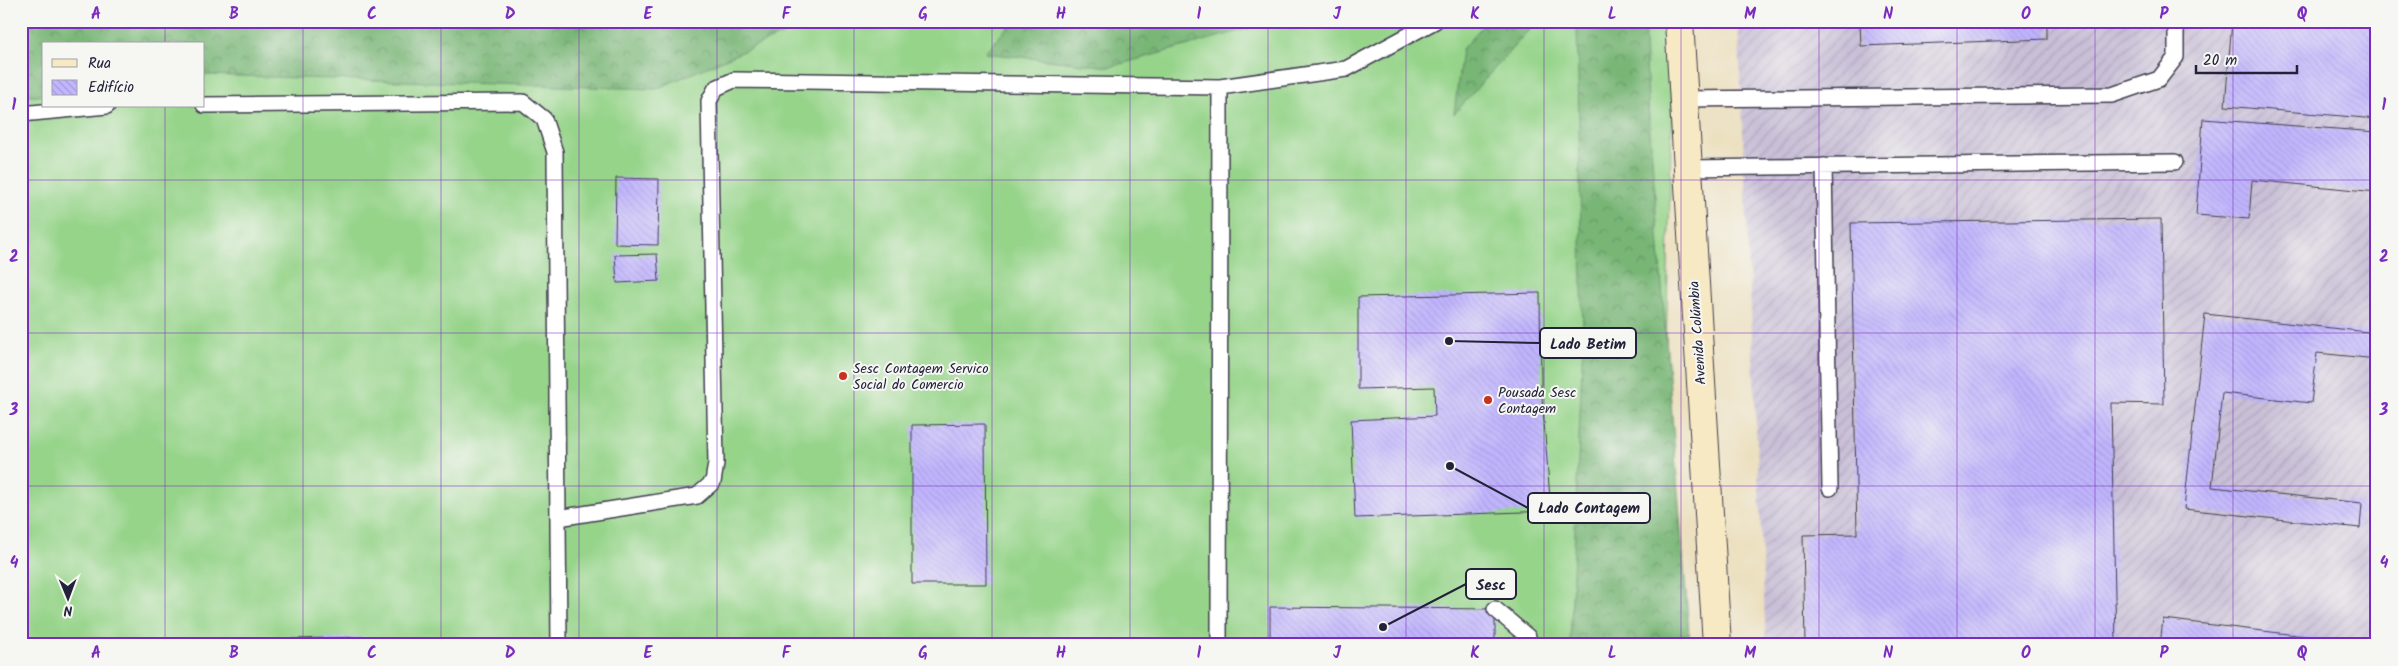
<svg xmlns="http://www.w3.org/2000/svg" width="2398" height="666" font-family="Kalam,sans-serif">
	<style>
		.industrial { fill: url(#industrial-furrows) }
		.grass { fill: #96d48a; stroke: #5c7b62; fill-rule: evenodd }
		.forest { fill: url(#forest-crowns); stroke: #4d6c58 }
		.water { fill: #6ba4da; stroke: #46638a }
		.building { fill: url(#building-back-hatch) }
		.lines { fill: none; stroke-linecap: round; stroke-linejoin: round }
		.lane-casing { stroke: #403e4f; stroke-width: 18 }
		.secondary-casing { stroke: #403e4f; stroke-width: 30 }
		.lane { stroke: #fff; stroke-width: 15 }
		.secondary { stroke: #f7e9c3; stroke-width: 28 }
		.grid { fill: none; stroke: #7b2cbf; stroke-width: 1; stroke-opacity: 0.55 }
		.poi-dot { fill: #c8321e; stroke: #f6f6f2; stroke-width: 2 }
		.labels { text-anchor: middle; stroke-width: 4; stroke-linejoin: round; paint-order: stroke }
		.street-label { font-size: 14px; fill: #22223b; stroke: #f6f6f2 }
		.poi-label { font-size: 14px; fill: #22223b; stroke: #f6f6f2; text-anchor: start }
		.leader { fill: none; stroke: #22223b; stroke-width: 2 }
		.callout-dot { fill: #22223b; stroke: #f6f6f2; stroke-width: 2 }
		.callout { fill: #f6f6f2; stroke: #22223b; stroke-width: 2 }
		.callout-label { font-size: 15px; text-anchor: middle; font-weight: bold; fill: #22223b }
		.neatline { fill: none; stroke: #7b2cbf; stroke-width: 2 }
		.grid-label { font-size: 16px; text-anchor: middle; font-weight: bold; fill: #7b2cbf }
	</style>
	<defs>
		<pattern id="industrial-furrows" width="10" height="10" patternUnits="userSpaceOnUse" patternTransform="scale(1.25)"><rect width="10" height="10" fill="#c9bfd7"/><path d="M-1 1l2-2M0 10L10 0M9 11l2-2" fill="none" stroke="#aca4b9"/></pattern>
		<pattern id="forest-crowns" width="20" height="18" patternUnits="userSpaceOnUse" patternTransform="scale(1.25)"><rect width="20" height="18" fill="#78b676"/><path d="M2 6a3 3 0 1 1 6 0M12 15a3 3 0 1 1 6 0" fill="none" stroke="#629462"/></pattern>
		<pattern id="building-back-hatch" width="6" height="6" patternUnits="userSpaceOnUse" patternTransform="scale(1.25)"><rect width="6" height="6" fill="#c1b5fe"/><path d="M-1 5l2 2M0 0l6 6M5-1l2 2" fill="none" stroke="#a69bdb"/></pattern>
	</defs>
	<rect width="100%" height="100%" fill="#f6f6f2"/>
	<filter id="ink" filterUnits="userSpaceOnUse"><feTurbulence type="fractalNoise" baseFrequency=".02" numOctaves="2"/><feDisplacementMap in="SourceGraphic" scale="10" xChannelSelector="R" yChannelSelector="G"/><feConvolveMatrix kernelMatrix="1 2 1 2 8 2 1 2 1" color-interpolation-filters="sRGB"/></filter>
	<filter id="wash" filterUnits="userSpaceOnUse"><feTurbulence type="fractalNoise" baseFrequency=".0096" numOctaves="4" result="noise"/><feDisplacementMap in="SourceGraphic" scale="20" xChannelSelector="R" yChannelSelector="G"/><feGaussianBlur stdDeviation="1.12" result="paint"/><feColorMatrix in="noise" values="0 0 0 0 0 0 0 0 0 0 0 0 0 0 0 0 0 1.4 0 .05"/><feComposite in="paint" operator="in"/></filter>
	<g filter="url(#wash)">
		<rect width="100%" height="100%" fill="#ece0c0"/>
		<path class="industrial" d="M1738,21H2377V645H1766Z"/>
		<path class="grass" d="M21,21H1674L1659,645H21ZM44,44H204V106H44Z"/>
		<path class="forest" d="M21,21H894L790,31L656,89L204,75V44H44V95L21,98Z
			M1013,21H1275L1110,67L985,53Z
			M1487,21H1566L1533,25L1454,114L1462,49Z
			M1577,21H1644L1649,120L1690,645H1570L1583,343Z"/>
		<path class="water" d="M21,284L26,534H21Z"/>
		<g id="blocks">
			<path class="building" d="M1860,21H2047V39L1861,46Z
				M2232,21H2283L2377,27V119L2225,106Z
				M2203,119L2377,132V192L2252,180L2249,219L2196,215Z
				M616,178L659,179L658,245L615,244Z
				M2161,219L2164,404L2111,403L2116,645H1805L1803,535L1857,534L1851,223Z
				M657,254L659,281L617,283L615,255Z
				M1540,293L1541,384L1551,511L1355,518L1351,420L1435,416L1434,387L1358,389V297Z
				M2205,314L2377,333V359L2317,353L2311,403L2222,393L2212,487L2362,503L2360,528L2184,509Z
				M985,424L986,584H912V425Z
				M1270,607L1495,609V645H1270Z
				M2163,619L2371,644V645H2160Z
				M363,637V645H255V640Z"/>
		</g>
	</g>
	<g filter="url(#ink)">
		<use href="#blocks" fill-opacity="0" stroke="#403e4f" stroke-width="1"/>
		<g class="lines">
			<g class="lane-casing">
				<path id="lane" d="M1682,99L2112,95L2159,79L2176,57V21
					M204,105L523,102L544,119L555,152L559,645
					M21,114L107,106
					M1824,166L1830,488
					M1687,168L2175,162
					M558,518L697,496L713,482L716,463L709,101L716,88L734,80L1220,87
					M1495,609L1528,637L1527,645
					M1219,645L1220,87L1346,69L1435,21"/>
			</g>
			<g class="secondary-casing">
				<path id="secondary" d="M1679,21L1717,645"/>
			</g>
			<use href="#lane" class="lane"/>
			<use href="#secondary" class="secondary"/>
		</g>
	</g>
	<path class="grid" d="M165,21V44M303,21V645M441,21V645M579,21V645M717,21V645M854,21V645M992,21V645M1130,21V645M1268,21V645M1406,21V645M1544,21V645M1681,21V645M1819,21V645M1957,21V645M2095,21V645M2233,21V645M165,106V645M21,180H2377M21,333H2377M21,486H2377"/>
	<g class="poi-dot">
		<circle cx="843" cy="376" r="5"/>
		<circle cx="1488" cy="400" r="5"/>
	</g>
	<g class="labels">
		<g class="street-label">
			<text transform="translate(1697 333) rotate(-94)" y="5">Avenida Colúmbia</text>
		</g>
		<g class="poi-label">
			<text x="853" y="373">Sesc Contagem Servico<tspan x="853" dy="16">Social do Comercio</tspan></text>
			<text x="1498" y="397">Pousada Sesc<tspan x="1498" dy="16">Contagem</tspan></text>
		</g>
	</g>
	<path class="leader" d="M1449 341L1540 343M1450 466L1528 508M1383 627L1466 584"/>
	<g class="callout-dot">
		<circle cx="1449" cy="341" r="5"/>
		<circle cx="1450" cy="466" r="5"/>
		<circle cx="1383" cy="627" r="5"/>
	</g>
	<g class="callout">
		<rect x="1540" y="328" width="96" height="30" rx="5"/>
		<rect x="1528" y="493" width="122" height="30" rx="5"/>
		<rect x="1466" y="569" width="50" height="30" rx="5"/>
	</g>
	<g class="callout-label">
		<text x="1588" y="349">Lado Betim</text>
		<text x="1589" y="513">Lado Contagem</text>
		<text x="1491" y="590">Sesc</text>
	</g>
	<rect width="2398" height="666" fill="none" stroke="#f6f6f2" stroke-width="55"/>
	<rect x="42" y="42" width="162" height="65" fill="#f6f6f2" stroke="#a1a1a9"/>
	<rect x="52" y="59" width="25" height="8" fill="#f7e9c3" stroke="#a1a1a9"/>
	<text x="88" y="68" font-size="15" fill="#22223b">Rua</text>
	<rect x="52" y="80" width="25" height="15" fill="url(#building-back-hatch)" stroke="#a1a1a9"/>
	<text x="88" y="92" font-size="15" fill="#22223b">Edifício</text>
	<g transform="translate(68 598) rotate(179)" stroke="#f6f6f2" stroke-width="4" paint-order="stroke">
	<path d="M0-4L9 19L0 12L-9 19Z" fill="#22223b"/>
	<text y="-8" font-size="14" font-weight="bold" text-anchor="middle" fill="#22223b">N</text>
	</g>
	<path d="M2196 65v8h101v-8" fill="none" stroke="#22223b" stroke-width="2.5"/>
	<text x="2203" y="65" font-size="15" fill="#22223b" stroke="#f6f6f2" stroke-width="4" paint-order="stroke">20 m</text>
	<rect x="28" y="28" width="2342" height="610" class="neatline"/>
	<g class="grid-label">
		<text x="96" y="19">A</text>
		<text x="234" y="19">B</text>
		<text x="372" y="19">C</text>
		<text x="510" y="19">D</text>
		<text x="648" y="19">E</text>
		<text x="786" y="19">F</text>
		<text x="923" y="19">G</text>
		<text x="1061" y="19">H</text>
		<text x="1199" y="19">I</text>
		<text x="1337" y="19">J</text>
		<text x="1475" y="19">K</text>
		<text x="1612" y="19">L</text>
		<text x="1750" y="19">M</text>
		<text x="1888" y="19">N</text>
		<text x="2026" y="19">O</text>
		<text x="2164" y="19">P</text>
		<text x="2302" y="19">Q</text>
		<text x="14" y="110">1</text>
		<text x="2384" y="110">1</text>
		<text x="14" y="262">2</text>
		<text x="2384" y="262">2</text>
		<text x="14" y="415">3</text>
		<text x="2384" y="415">3</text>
		<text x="14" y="568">4</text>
		<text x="2384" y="568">4</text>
		<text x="96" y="658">A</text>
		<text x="234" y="658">B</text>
		<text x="372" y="658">C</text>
		<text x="510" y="658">D</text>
		<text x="648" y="658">E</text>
		<text x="786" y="658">F</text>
		<text x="923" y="658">G</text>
		<text x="1061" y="658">H</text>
		<text x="1199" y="658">I</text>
		<text x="1337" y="658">J</text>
		<text x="1475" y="658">K</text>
		<text x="1612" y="658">L</text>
		<text x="1750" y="658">M</text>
		<text x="1888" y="658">N</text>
		<text x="2026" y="658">O</text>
		<text x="2164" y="658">P</text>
		<text x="2302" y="658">Q</text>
	</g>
</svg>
